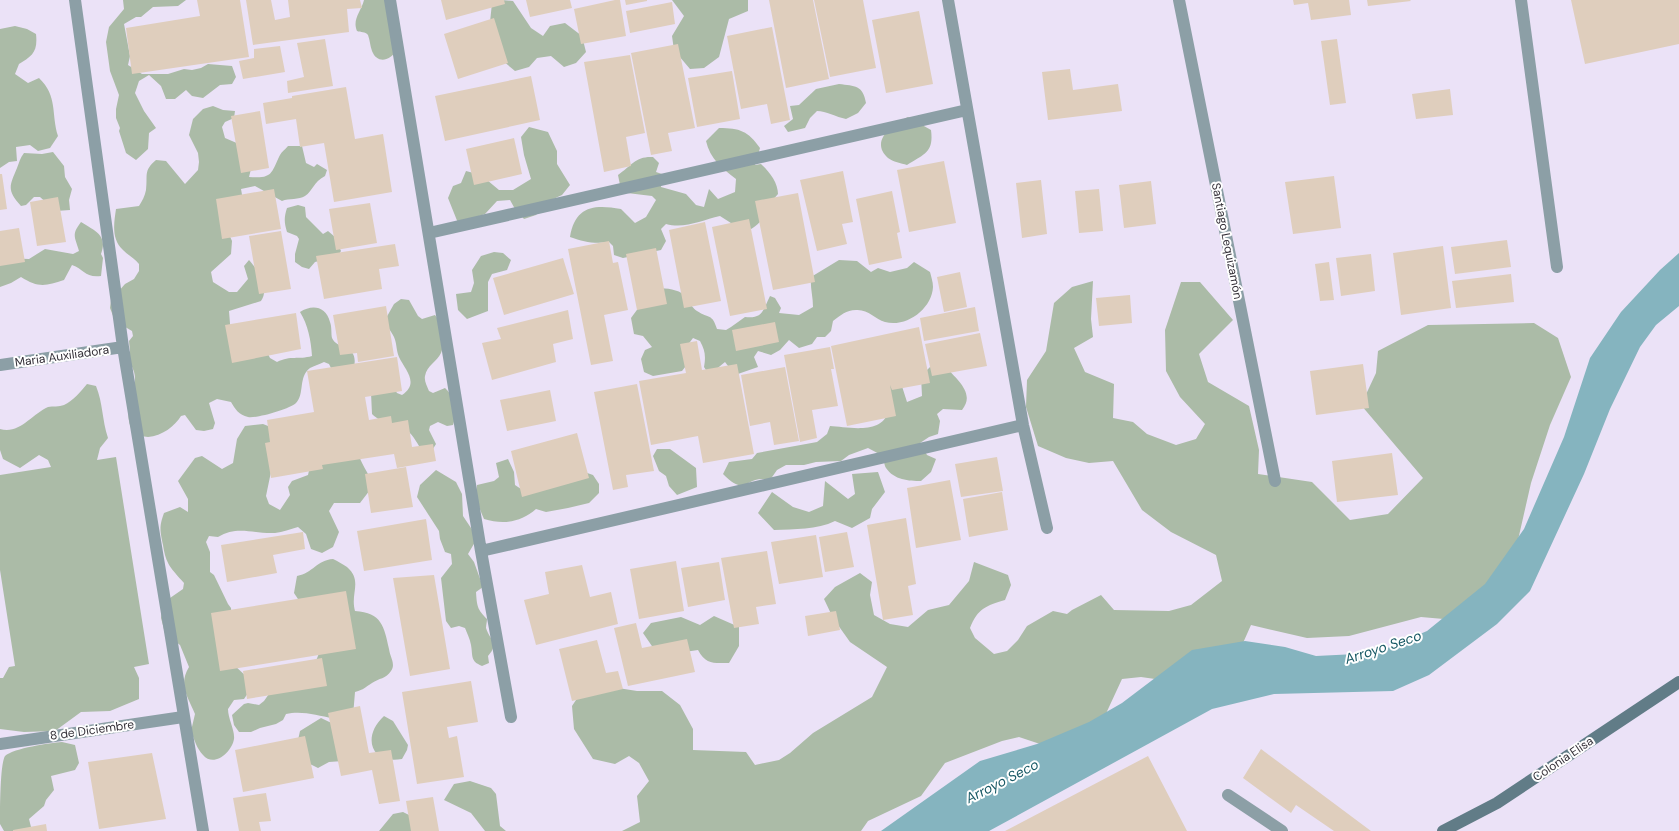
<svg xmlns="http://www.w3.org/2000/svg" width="1679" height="831" font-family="'DM Sans',sans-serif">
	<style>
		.green { fill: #abbba7 }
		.water { fill: #85b4bf }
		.building { fill: #dfcebd }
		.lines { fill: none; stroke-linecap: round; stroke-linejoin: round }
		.lane { stroke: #8c9fa6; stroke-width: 12 }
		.street { stroke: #8c9fa6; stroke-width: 12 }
		.secondary { stroke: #617c87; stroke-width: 12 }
		.labels { text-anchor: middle; stroke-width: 4; stroke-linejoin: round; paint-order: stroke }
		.street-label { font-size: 12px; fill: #332f37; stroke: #fff }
		.water-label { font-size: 14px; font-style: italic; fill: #175864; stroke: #fff }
	</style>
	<rect width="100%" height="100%" fill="#ebe2f7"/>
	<path class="green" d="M123,0H186L178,6L153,7L141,17H136L124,24L130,56L128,65L142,74H168L184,69L192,70L201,68L208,64L232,66L236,77L232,84L220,85L203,98L192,96L186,90L175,99H166L161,86L149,75L139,81L135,93L144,111L156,128L149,133L148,149L136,160L126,153L119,131L120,128L116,118V109L119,95L110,71L106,42L109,27L124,9Z
		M364,0H385L396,51C390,61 377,64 372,51C370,46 370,40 368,35C365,31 361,33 357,31C352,19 361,12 364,0Z
		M501,0L513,1L531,28L543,36L550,26L565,23L582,36L586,52L576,63L564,67L551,56L537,58L529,67L515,71L497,56L489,32L492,3Z
		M672,0H748V11L729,19L719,57L704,68L690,69L674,50L672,36L684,16Z
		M15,26L27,29L36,34C38,52 32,56 19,64L15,74L28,83L39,78C58,96 51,114 58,136L50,148L38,151L30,145L16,147L17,161L9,162L0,168V29Z
		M839,84C855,86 863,85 866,103L858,113L846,119C836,117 826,111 817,111L810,118L805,128L788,132L784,126L793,119L790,106L799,105L816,89Z
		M213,106L223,110L235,111L234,118L225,122L222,127L225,138L239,144L252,165L249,177C273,179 271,173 280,155C282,151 285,150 288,146H302L306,163L314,167L317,164L327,170L325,176C313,182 313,191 305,196C299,200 289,198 282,201L255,186L241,189L244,206L224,223L232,241L231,254L211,272L213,282L229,292H237L248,279L244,266L249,260C258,270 270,288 261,301L229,311L231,336L265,348L270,358L277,362C291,355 298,360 312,356C311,340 308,325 300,312C312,304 326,306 330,322C332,327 331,334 332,338C337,350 359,344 354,367L333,372L329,364L324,362C320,364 314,366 310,368C298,377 305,394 296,403C290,409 255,419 248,417C239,415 235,409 231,402L217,399L209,403L215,423L213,429L204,431L196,430L185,415L181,416C175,426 162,436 148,437C143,437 138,434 133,432C122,412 134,399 135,378C135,370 130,364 127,356L130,351L129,341L133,336L132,331L115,321L110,308L111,300L125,284L134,279L139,271V264C134,258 128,255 123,250C111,239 114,223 116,209L139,206C142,201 145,196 146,190C148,175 143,171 156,160L166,161L185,184L198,170L199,162L198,153L189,135L193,119L203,109Z
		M908,117L931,130C934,153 924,154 907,165C901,163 893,162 888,158C869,141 893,124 908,117Z
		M529,127L548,132L557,151V164L570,185L562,195L549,201L536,215L524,219L515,209L510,200L497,201L485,214L458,223L448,198L453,186L461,183L466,171L481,175L499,190H513L531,179L524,155L521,137Z
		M719,128C740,128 748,131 760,148L755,165L761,164C770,172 778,183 778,194C762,211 769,221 745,232L720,216C702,220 685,229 666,224L661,229L666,241L661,250L623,258L614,255L613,246L609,242C594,244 584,242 570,237C575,206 594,204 621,209L635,223L646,217L656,200L652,196L627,193L620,185L618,175C632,165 636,156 653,157L659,163L656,172L662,174L661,187L686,194L696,205L704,207L709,189L718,199L735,192L736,179C722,168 710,159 706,141Z
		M53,152L64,166L65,177L72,189L69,200L70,210L56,211L40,197H34L26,205L21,206C7,190 9,187 17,168C19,163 20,158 24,153L42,154Z
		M298,205L305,207L306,217L323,234L328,231L335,237L341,251L338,256L315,262L309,269L302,267L295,262V254L299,239L297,236L287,232C284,222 284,217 287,208Z
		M81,222C95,231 108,235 101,254L103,258L101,276C85,278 84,269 72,265L64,280C46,286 38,288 21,277L11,283L0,287V258L29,259L45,249L73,254L79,251C75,237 71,235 81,222Z
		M494,252L503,253L511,260L507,270L492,274L488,282V311L467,319L458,310L456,294L471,292L474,283L472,270L481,256Z
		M839,260L857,261L871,272L878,268L890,272L907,268L914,262L930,272C931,276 933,282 933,287C932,309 906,328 885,322C875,319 868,309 856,310C846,310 841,315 833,321L831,331L825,337H817L812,344L799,348L789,340L780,350L771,355L758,351L754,357L758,367L735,375L725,362L714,371L708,373L704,367C706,356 705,350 700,341L693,338L687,346L689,362L682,371L653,376L644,372L641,359L645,350L652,347L643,336L634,334L631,318L642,303L661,288C671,289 681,290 687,298C690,303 693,309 697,311C709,319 712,313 717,329L726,330L731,327L745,317C763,319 763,310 770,296L775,298L781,308L779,313L799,315L813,307C813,296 810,288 811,277Z
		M1093,281L1091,319L1093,337L1074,348L1085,372L1114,384L1113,418L1133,422L1147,434L1176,445L1196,439L1205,424L1180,397L1166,371L1165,330L1181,282H1200L1233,320L1199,354L1208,382L1249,406L1259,450L1258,474L1312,482L1350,520L1388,514L1423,478L1361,405L1376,373L1378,351L1428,325L1534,323L1558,338L1571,377L1550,425L1531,483L1513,562L1455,620L1421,617L1349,636L1307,638L1251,625L1239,652L1169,681L1141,677L1122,679L1103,720L1046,746L1019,737L1002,741L945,763L921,796L868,821L861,831H622L640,822L637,796L649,781L639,763L629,756L615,764L593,759L574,729L572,706L582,691L599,685L637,691H662L680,705L693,729V750L746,752L755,765L779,760L790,753L813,733L872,697L887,667L850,642L833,618L824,599L835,587L860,573L872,582L870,595L874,615L890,624L908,627L928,610L949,605L969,581L974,562L1008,575L1011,585L1005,600C986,606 978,608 970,628L975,638L994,654L1007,651L1018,640L1027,626L1053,611L1067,614L1072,610L1101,595L1114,610L1169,611L1191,605L1222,581L1216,555L1171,532L1142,510L1113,461L1089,463L1066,458L1038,446L1026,407L1027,380L1046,351L1054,303L1072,287Z
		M401,299L409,300L418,316L422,319L435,315C442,323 445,344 441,353C437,362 427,365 425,376C424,381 427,386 429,391L433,393L445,388C454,395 457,414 453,425L447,426L438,422L430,426L429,430L436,444L431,452H423C418,445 414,436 407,430C397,422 383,425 372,414L371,393L393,387L397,393L402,395C420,383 405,370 399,357C396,350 397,344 394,337C391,331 387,327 385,320L394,304Z
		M932,365L945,366C956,379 976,393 962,410L943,409L937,414L940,421L938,434L929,437L920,443L927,455L936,459L931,472L921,481C909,481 894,480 886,468C884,465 884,459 883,456L868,448L849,455L841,461L816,462L804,465H786L777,470L770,480C744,474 748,499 723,474L729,462L752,459L757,453L817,442L827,434L830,426C847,427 882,435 888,412C889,405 885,392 884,385L900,380L907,402L922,396L921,376Z
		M87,384L96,386C103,403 102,420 108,438L100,448L97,460L116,457L149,664L134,667L139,678V699L110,711L81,712L55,731L24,732L0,729V678H3L9,667L15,666L0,570V475L51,467L48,460L39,455L20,468L3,459L0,450V429C19,435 32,414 48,407C53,406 59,407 64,405C73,401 81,391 87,384Z
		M263,424L273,428L272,467L266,496L269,504L280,510L290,495L288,487L292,481L308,475L311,462L359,456C363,467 370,475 373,486L360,503H334L329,511L339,532L333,547L322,553L311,549L306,534L298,527C290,529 283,532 275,533C254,534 237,525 218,537L209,536L206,542L210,552V572L214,575L228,604L231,608L234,665L248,678L252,687L244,699L234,700L228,709C228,719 235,730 234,739C232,752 214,768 203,755C197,749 194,739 191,731L195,714C188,697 178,685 189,667L180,645L165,633L161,618L162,608L170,598L183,589L184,583C171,568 166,565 163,545C160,530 159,527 164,513L180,507L188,512V499L178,481L195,458L202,456L222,469L233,463L237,439L245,426Z
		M657,449H670L696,468L697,487L677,495L669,486L666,476L659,471L653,456Z
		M508,459L514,472L515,485L524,491L573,468L593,475L599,484V493L589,503L568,508L546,512L536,509C521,522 504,525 484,519C479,508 475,497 477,485L494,481L499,477L496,463Z
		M436,470L456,482L462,494L463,516L473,531L475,542L468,554L474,562L483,587L476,592C477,606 477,609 487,619C487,622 486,625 486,628C489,639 500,643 488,656L489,663L482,666C470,661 473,656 471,645C470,639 467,633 465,628L459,626L451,628L446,621L441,578L452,564L451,554L445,552L440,539L439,531L417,497L420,485Z
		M878,472L885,492L872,509L870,518L852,528L835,521C817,530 794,529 774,530L758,513L772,492L793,507L809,512L823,506L825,481L848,499L855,494L852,474Z
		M333,559C338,561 342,564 347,567C363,581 350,593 355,611C382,613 384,626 389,649C390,657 396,664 391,671C386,679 379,678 372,683C364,688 365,689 355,692L353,716C347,717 339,719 333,718C318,716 302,710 286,714L283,720L276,724L260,728L251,732H239L234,725L232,715L244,704L248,703L259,705L264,701L271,691L313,668L320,651L302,605L294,593L297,576C313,573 317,560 333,559Z
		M714,616L739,627V646L729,663C714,663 706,665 698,650L671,654L656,652L643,633L651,623L681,617L700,625Z
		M384,716L393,721L408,745L407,750L402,759C370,765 362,736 384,716Z
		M321,718L344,729L343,761L329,762L318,768L308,763L296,749L300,731Z
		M62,742L75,745L79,763L75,770L51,776L54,790L46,800L44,806L29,819L32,831H4L0,824C0,810 0,764 5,756C14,748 50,743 62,742Z
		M470,781L491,788L496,794L500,826L506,831H485L471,813L444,800L454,784Z
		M403,812L415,818L418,831H379L393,814Z"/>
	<path class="water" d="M1679,253V306L1656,325L1640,347L1610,409L1584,474L1530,591L1497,624L1429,675L1393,691L1274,694L1212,709L989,831H881L980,761L1037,744L1089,722L1122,703L1192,650L1245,641L1285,647L1316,656L1376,653L1427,631L1485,584L1524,529L1564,437L1590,358L1621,312L1660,270Z"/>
	<path class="building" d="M197,0H240L249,57L132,74L126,28L200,16Z
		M246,0H271L275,20L290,17L288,0H360L362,8L347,9L349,32L253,45Z
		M441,0H504L505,4L446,20Z
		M526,0H570L572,8L530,17Z
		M615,0H620L626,36L581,44L574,9Z
		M625,0H647V1L626,5Z
		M769,0H813L829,79L786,88Z
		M814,0H863L876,68L830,77Z
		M1293,0H1349L1351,15L1311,20L1308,3L1294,5Z
		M1367,0H1410L1411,1L1368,6Z
		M1571,0H1679V44L1585,64Z
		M672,2L675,24L630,33L626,11Z
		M919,11L933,84L886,93L872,20Z
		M494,18L508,63L458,79L444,34Z
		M772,27L790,120L771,124L767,104L741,109L727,36Z
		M325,39L333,86L288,93L287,81L304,77L297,43Z
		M1337,39L1346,103L1330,105L1321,41Z
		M678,44L695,128L668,133L672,151L651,155L631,53Z
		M280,46L285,72L243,79L239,61L254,58V49Z
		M630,55L645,133L626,137L631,166L604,172L584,62Z
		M1070,69L1073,90L1118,84L1122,111L1048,120L1042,72Z
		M732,71L740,119L697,127L688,78Z
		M531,76L540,120L445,141L435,96Z
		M346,87L355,139L383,134L392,192L334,202L324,143L300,147L296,119L266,124L263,103L292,98V96Z
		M1450,89L1453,115L1416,119L1412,94Z
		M260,111L269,168L241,173L231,116Z
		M514,138L522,174L474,185L466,149Z
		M944,161L956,223L909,232L897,170Z
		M843,171L853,222L842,224L847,244L817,251L800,180Z
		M0,174H2L7,209L0,210Z
		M1334,176L1341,228L1293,234L1285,182Z
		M1041,180L1047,234L1022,238L1016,183Z
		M1151,181L1156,224L1124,228L1119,185Z
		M274,189L281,229L222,239L216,199Z
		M1099,189L1103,231L1079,233L1075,191Z
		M892,191L900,232L897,233L902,258L869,265L856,199Z
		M798,193L815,282L773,290L755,201Z
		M58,197L66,242L37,246L30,202Z
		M370,203L377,243L336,250L329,209Z
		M749,219L767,309L730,316L712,227Z
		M705,222L721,301L684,308L669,230Z
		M19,228L25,262L0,266V231Z
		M281,231L291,289L259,294L249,236Z
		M1507,240L1511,267L1455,274L1451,247Z
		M609,241L613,263L618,262L628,310L604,315L613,361L591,365L568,249Z
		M395,244L399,266L379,269L382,289L324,299L316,256Z
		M1443,246L1451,308L1401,315L1393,253Z
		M656,248L667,304L637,310L626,254Z
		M1371,254L1375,291L1341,296L1336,258Z
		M563,258L574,294L504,315L493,278Z
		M1329,262L1334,300L1320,301L1315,264Z
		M960,272L967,307L944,312L937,277Z
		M1511,274L1514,302L1456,308L1452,281Z
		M1130,295L1132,323L1099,326L1096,298Z
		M386,306L394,356L358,362L357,353L340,355L333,315Z
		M975,307L979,331L924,341L920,318Z
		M568,310L573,339L553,344L556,362L492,380L482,343L501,339L497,328Z
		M296,313L301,349L232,363L225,325Z
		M775,322L779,342L736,351L732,330Z
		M919,327L930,383L892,390L890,385L896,416L847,426L831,346Z
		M980,333L987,366L932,376L925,344Z
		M697,341L702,370L737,364L754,454L703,463L698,436L651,445L639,381L686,373L680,344Z
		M830,347L834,369H831L838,406L812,410L817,438L800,442L784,355Z
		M397,357L402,391L365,397L369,420L391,416L392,423L408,420L412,447L433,444L436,461L397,468L394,454L322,465L323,469L271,478L265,443L270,442L267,420L314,412L307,371Z
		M1363,364L1369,408L1316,415L1310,371Z
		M785,367L799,441L774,445L770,422L750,426L741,375Z
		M637,384L654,471L626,475L628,487L613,490L594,392Z
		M550,390L556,421L507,431L500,400Z
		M577,433L589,478L522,497L511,451Z
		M1392,453L1398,495L1337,502L1332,461Z
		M997,457L1003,491L961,497L955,464Z
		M406,467L413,507L371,513L365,474Z
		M950,480L961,540L916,548L907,488Z
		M1002,492L1008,530L969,537L963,499Z
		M906,518L916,584L908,586L913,615L883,620L867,525Z
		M426,519L432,560L364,571L357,531Z
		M303,532L305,549L273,555L277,573L227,582L221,545Z
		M847,532L854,567L825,572L819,537Z
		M816,535L823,577L779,584L771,542Z
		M767,551L776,604L756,607L759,624L734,628L721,558Z
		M676,561L684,611L639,619L630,569Z
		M719,562L725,600L688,607L681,568Z
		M582,565L590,597L611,592L618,624L536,645L524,600L549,594L545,572Z
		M434,575L450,669L410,676L393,578Z
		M346,591L356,649L220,671L211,613Z
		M836,611L840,630L808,636L805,616Z
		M636,623L642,648L687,639L695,672L628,686L614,628Z
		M597,640L606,673L618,671L623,689L572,701L559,649Z
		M322,658L327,686L247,699L243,671Z
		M471,681L478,722L447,727L449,738L457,736L464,777L417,784L402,692Z
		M360,706L369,753L391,750L400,801L379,804L372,770L341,776L328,713Z
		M305,736L314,778L243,792L235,750Z
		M1261,749L1371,831H1334L1296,805L1291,813L1243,778Z
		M152,753L166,819L99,829L88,762Z
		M1148,756L1187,831H1005Z
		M266,793L271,821L259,822L261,831H239L233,798Z
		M433,797L439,831H411L406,801Z
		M46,824L47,831H13V830Z"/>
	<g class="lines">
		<path class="lane" d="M1228,795L1282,831"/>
		<path class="street" d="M75,0L123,347L203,831
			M390,0L481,551L511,717
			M948,0L1023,425L1047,528
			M1179,0L1275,481
			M1521,0L1557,267
			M429,233L967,110
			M0,365L123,347
			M481,551L1023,425
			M0,744L183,717"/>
		<path class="secondary" d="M1443,831L1497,803L1679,682"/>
	</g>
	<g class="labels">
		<g class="street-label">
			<text transform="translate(1227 241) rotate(79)" y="4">Santiago Lequizamón</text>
			<text transform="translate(62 356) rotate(-8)" y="4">Maria Auxiliadora</text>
			<text transform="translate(92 730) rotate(-8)" y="4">8 de Diciembre</text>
			<text transform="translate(1563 759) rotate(-34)" y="4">Colonia Elisa</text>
		</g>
		<g class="water-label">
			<text transform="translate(1383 647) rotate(-18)" y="5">Arroyo Seco</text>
			<text transform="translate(1002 781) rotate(-27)" y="5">Arroyo Seco</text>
		</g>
	</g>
</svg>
